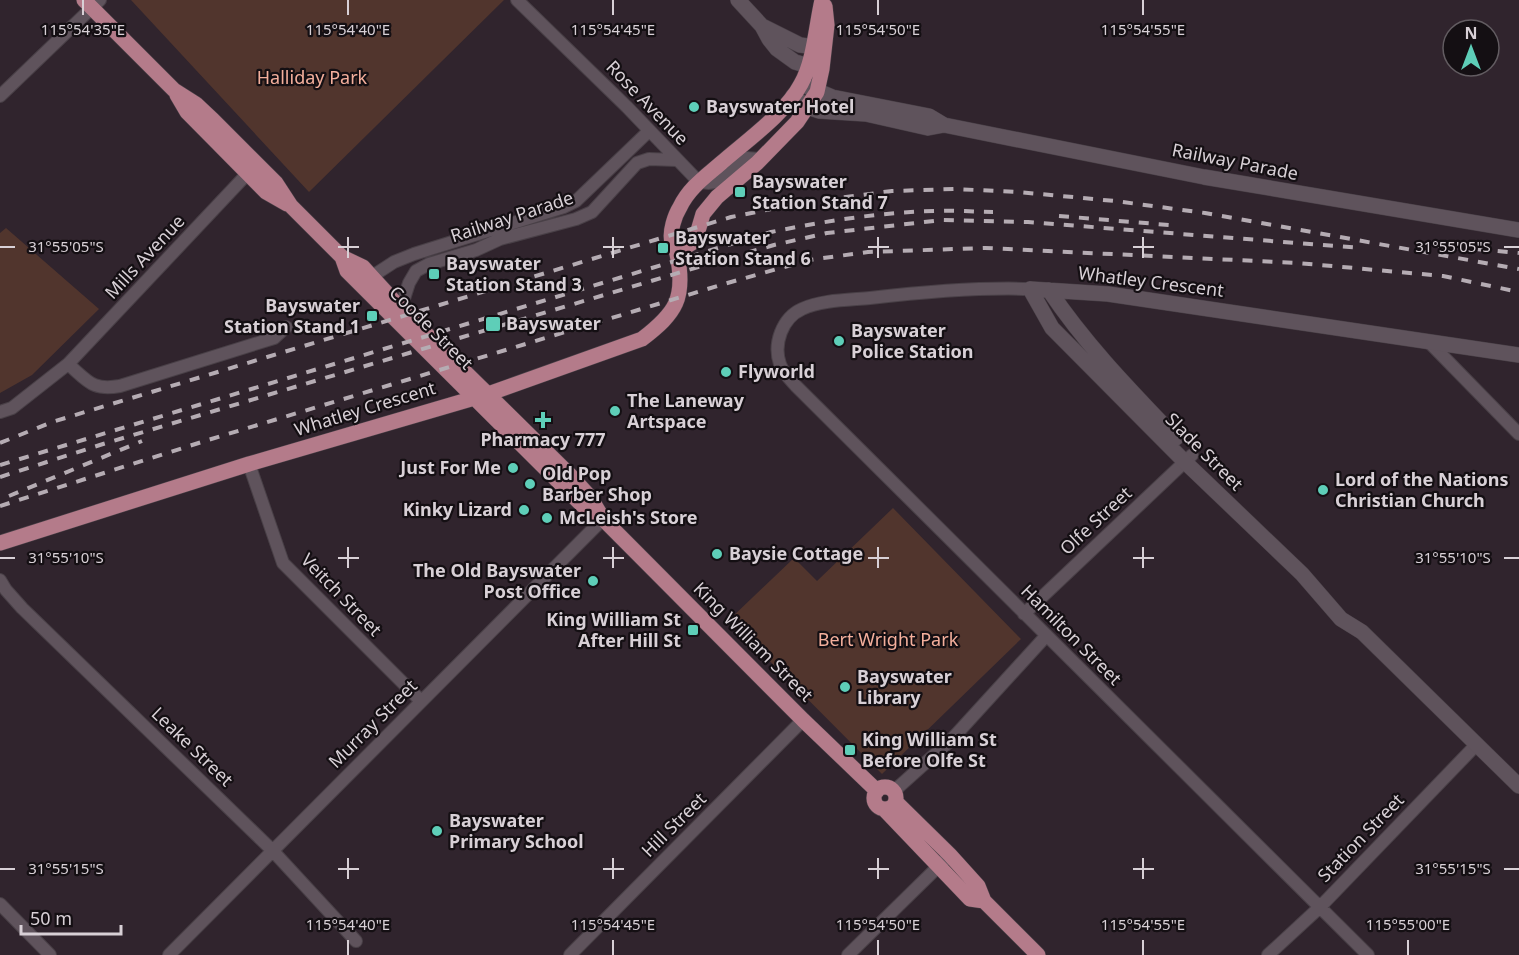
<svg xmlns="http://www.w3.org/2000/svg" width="1519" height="955" font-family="'Noto Sans',sans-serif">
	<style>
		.green { fill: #51352d }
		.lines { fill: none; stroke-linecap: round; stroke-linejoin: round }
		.street-casing { stroke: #494047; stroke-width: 14 }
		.secondary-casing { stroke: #494047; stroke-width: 16 }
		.primary-casing { stroke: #494047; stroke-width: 16 }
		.street { stroke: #5f535c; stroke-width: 12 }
		.secondary { stroke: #5f535c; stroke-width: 15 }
		.primary { stroke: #b47b8a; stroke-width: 15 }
		.rail { stroke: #b5acb3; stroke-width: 4; stroke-dasharray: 10 10; stroke-linecap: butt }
		.ticks { fill: none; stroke: #d8d0d6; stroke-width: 2 }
		.poi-dot { fill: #5eceb8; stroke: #140f13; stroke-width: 2 }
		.labels { text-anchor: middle; stroke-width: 4.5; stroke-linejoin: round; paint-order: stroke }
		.park-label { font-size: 18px; fill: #f4af9c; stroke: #140f13 }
		.street-label { font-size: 18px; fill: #d8d0d6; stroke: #140f13 }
		.poi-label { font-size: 18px; font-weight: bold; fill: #d8d0d6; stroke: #140f13; text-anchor: start }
		.ticks-label { font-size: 15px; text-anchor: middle; fill: #d8d0d6; stroke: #140f13; stroke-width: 4.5; stroke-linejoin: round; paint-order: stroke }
	</style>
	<rect width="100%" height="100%" fill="#30242d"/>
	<path class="green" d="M131,0H504L309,192Z
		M6,228L99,309L32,375L0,393V233Z
		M893,508L1021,639L882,774L729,620L794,558L817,581Z"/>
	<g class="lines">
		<g class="street-casing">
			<path id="street" d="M517,0L627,107L698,181C719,189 730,172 746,158L760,159
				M0,96L100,0
				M371,277L394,262L414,254L564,207L576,201L649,131
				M1030,289C977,287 923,292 870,298C848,300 821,300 802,309C782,318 773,344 780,364C783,373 790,379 796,386L1368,955
				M401,308L409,283L416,271L429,264L476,250L500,239L576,219L592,212L637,163L649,159L676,160
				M1429,342L1519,434
				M68,364C88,381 92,391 120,386L274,338L286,327
				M0,412L12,408L68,364L248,173
				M249,464L283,563L421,701
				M0,580L6,590L22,608L272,850L356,941
				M1024,614L1192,455
				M894,791L952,739L1046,636
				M0,904L50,955
				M169,955L603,519
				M570,955L803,720
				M848,955L950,855
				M1268,955L1320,907L1477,744"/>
		</g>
		<g class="secondary-casing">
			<path id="secondary" d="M738,0L762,26L769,39L777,49L795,62L819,69
				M762,26L800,45L824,48
				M801,84L832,97L929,116L944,125L1204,177L1519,230
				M793,96L807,107L819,111L866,114L928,128L944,125
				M1030,289L1052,328L1185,462L1302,574L1341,619L1362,632L1519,786
				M1030,289L1108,294L1519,355
				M1049,290C1085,344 1131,391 1176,438"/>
		</g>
		<g class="primary-casing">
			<path id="primary" d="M84,0L174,90L196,104L213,120L276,183L291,206L342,257L363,267L403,311L570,475L590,497L602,517
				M177,95L187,112L266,192L287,204
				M677,252L695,241L703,214L717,197L757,163L797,122L817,92L822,69L827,25L825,6
				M342,257L347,271L582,505L603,519L803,720L877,791
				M0,543L249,464L488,394L642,339C676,313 686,298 677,254C676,249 673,246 672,242C669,232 675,215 680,207C689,188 705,177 720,164C746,141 785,114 801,84C814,61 816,26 822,0
				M874 798a11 11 0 1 1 22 0a11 11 0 1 1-22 0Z
				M896,802L950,855L978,886L984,901L1038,955
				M884,809L970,899L984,901"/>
		</g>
		<use href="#street" class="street"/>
		<use href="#secondary" class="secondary"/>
		<use href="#primary" class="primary"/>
		<path class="rail" d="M1059,216L1169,225
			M1418,244L1519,253
			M0,443L52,422L731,217L807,202L892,191L955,189L1018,192L1115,201L1205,213L1519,269
			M0,465L771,232C826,221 881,212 937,211C956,210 974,212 993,212
			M0,477L103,444L715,262L774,245L827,233L942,220L1028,222L1361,248
			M9,496L142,441
			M0,506L208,440L724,284L809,260L868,252L985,248L1298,263L1443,276L1519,292"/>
	</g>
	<path class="ticks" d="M83,0V15M348,0V15M613,0V15M878,0V15M1143,0V15M348,237V258M613,237V258M878,237V258M1143,237V258M0,247H15M338,247H359M603,247H624M868,247H889M1133,247H1154M1504,247H1519M348,547V568M613,547V568M878,547V568M1143,547V568M0,558H15M338,558H359M603,558H624M868,558H889M1133,558H1154M1504,558H1519M348,858V879M613,858V879M878,858V879M1143,858V879M0,869H15M338,869H359M603,869H624M868,869H889M1133,869H1154M1504,869H1519M348,940V955M613,940V955M878,940V955M1143,940V955M1408,940V955"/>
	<g class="poi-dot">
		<circle cx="694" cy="107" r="6"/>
		<rect x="734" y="186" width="12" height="12" rx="3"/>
		<rect x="657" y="242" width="12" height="12" rx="3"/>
		<rect x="428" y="268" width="12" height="12" rx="3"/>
		<rect x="366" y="310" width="12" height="12" rx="3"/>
		<rect x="485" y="316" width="16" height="16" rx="3"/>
		<circle cx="839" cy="341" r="6"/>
		<circle cx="726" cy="372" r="6"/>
		<circle cx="615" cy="411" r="6"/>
		<path d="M540 411h6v6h6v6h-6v6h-6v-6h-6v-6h6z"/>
		<circle cx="513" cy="468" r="6"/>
		<circle cx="530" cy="484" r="6"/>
		<circle cx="1323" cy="490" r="6"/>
		<circle cx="524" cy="510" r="6"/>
		<circle cx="547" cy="518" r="6"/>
		<circle cx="717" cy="554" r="6"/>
		<circle cx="593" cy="581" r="6"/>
		<rect x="687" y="624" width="12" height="12" rx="3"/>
		<circle cx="845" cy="687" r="6"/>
		<rect x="844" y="744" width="12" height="12" rx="3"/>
		<circle cx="437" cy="831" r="6"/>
	</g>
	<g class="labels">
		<g class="park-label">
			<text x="312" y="84">Halliday Park</text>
			<text x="888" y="646">Bert Wright Park</text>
		</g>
		<g class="street-label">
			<text transform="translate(647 103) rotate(46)" y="6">Rose Avenue</text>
			<text transform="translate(1235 162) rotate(11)" y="6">Railway Parade</text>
			<text transform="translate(512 217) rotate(-18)" y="6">Railway Parade</text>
			<text transform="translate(145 257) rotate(-47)" y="6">Mills Avenue</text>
			<text transform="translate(1151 282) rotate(7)" y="6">Whatley Crescent</text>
			<text transform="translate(431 328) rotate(45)" y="6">Coode Street</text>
			<text transform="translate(365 409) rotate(-17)" y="6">Whatley Crescent</text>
			<text transform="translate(1204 452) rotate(45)" y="6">Slade Street</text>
			<text transform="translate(1096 521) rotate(-43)" y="6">Olfe Street</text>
			<text transform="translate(341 595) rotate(46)" y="6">Veitch Street</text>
			<text transform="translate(1071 635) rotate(45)" y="6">Hamilton Street</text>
			<text transform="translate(753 642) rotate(45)" y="6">King William Street</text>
			<text transform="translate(373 724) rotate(-45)" y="6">Murray Street</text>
			<text transform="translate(192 747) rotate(44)" y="6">Leake Street</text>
			<text transform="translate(674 825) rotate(-45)" y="6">Hill Street</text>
			<text transform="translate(1361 838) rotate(-46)" y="6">Station Street</text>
		</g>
		<g class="poi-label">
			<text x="706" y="113">Bayswater Hotel</text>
			<text x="752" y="188">Bayswater<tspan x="752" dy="21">Station Stand 7</tspan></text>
			<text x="675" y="244">Bayswater<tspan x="675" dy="21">Station Stand 6</tspan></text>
			<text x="446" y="270">Bayswater<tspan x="446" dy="21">Station Stand 3</tspan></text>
			<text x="360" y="312" text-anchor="end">Bayswater<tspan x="360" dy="21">Station Stand 1</tspan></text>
			<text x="506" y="330">Bayswater</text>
			<text x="851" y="337">Bayswater<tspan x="851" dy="21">Police Station</tspan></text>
			<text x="738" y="378">Flyworld</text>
			<text x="627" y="407">The Laneway<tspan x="627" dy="21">Artspace</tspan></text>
			<text x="543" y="446" text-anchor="middle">Pharmacy 777</text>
			<text x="501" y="474" text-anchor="end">Just For Me</text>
			<text x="542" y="480">Old Pop<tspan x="542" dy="21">Barber Shop</tspan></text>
			<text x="1335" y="486">Lord of the Nations<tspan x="1335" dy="21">Christian Church</tspan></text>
			<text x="512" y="516" text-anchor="end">Kinky Lizard</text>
			<text x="559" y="524">McLeish's Store</text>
			<text x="729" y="560">Baysie Cottage</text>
			<text x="581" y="577" text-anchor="end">The Old Bayswater<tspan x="581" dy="21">Post Office</tspan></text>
			<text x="681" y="626" text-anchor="end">King William St<tspan x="681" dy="21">After Hill St</tspan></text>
			<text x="857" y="683">Bayswater<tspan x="857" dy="21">Library</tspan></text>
			<text x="862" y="746">King William St<tspan x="862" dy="21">Before Olfe St</tspan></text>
			<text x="449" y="827">Bayswater<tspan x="449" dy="21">Primary School</tspan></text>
		</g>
	</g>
	<g class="ticks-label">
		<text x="83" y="35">115°54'35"E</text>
		<text x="348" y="35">115°54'40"E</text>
		<text x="613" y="35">115°54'45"E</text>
		<text x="878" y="35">115°54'50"E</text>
		<text x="1143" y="35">115°54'55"E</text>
		<text x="66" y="252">31°55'05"S</text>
		<text x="1453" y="252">31°55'05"S</text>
		<text x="66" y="563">31°55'10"S</text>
		<text x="1453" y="563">31°55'10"S</text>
		<text x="66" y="874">31°55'15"S</text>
		<text x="1453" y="874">31°55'15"S</text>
		<text x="348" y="930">115°54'40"E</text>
		<text x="613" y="930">115°54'45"E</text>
		<text x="878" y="930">115°54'50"E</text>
		<text x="1143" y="930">115°54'55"E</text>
		<text x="1408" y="930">115°55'00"E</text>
	</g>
	<g transform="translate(1471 48)"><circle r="28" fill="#140f13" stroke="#625c61" stroke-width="1.5"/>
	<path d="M0-4.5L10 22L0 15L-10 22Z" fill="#5eceb8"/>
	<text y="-9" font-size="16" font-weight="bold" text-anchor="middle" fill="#d8d0d6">N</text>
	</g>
	<path d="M21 925v9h100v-9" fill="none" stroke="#d8d0d6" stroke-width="3"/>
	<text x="30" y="925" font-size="18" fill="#d8d0d6" stroke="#140f13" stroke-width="4.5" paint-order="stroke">50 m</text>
</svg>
